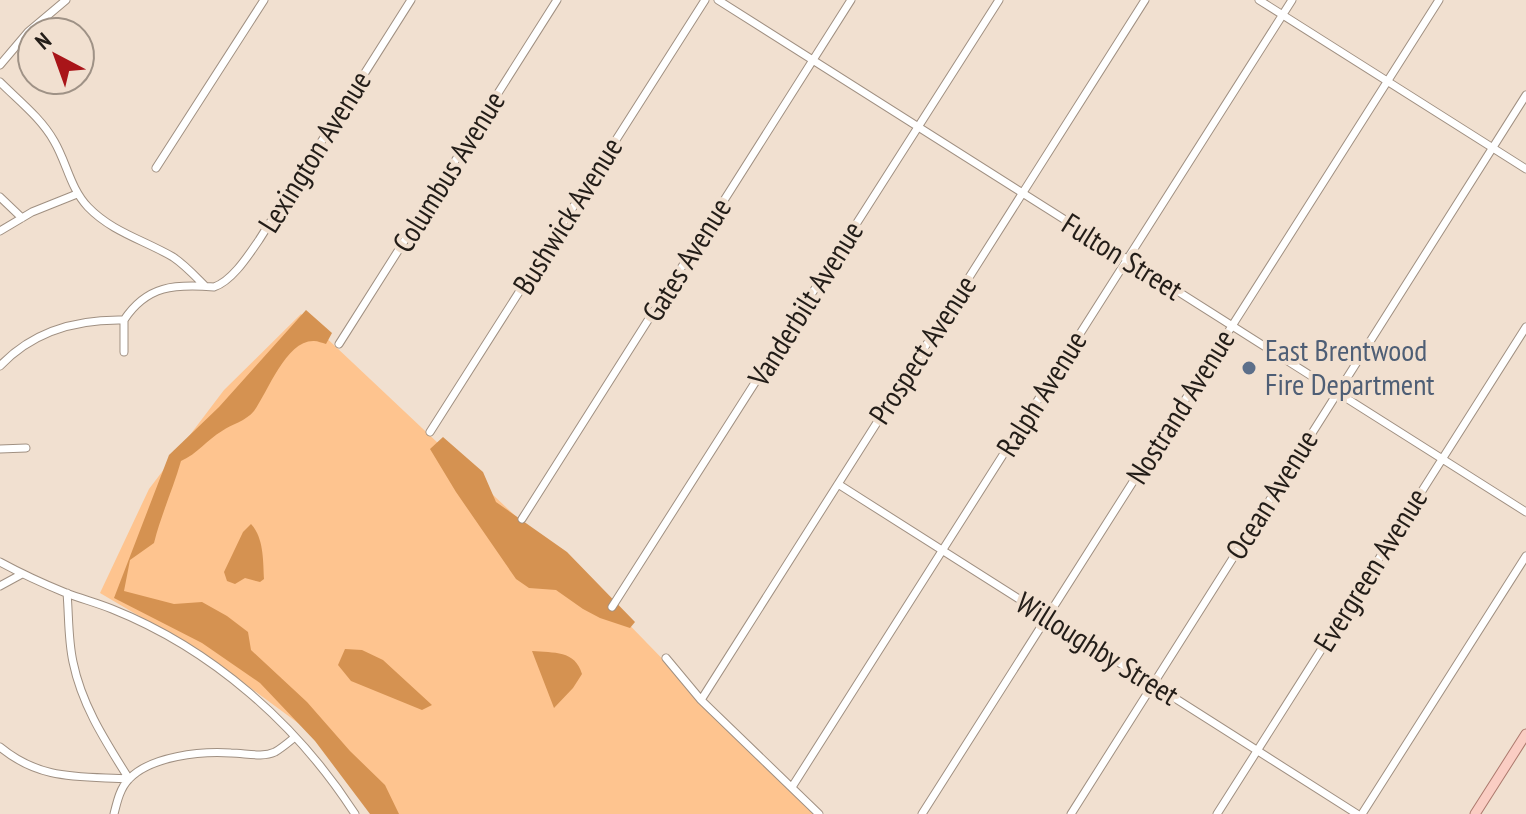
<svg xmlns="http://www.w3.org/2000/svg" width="1526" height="814" font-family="'PT Sans Narrow',sans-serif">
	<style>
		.green { fill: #fec48f }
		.forest { fill: #d59251 }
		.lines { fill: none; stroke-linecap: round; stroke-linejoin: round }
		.minor-casing { stroke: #a09082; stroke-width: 9 }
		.major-casing { stroke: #ac796d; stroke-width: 11 }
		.minor { stroke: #fff; stroke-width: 7 }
		.major { stroke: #facdc3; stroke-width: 9 }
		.service-dot { fill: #5c6f8a; stroke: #f1e0d0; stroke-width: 3 }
		.labels { text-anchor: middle; stroke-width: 8; stroke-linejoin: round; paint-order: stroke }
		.street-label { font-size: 30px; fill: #231d18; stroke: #f1e0d0 }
		.service-label { font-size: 30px; fill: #4e5e75; stroke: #f1e0d0; text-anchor: start }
	</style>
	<rect width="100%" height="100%" fill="#f1e0d0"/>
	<path class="green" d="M301,314L612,607L813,814H373L317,737L207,656L100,593L149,489L224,390Z"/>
	<path class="forest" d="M306,310L332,333L326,344C322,343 318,341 314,341C286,340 268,392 254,411C246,421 232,424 222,431C207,440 197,454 181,461C173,489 161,515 154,543L130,560L124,591L174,604L202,602L227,616L248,632L251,650L307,702L350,751L385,785L399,814H370L315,741L260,683L202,643L114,598L169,455L219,407Z
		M443,437L483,472L496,502L567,552L635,622L630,628L600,618L583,609L556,590L529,588L516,579L456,492L430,449Z
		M251,524C264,538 263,561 264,579L260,582L245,578L235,584L227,581L224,572L243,532Z
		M345,649L362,650L383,660L432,705L422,710L351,681L338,665Z
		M532,651C554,653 575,650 582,674L573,688L554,708Z"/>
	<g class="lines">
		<g class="minor-casing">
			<path id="minor" d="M718,0L1526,512
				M1259,0L1526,169
				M0,65L28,32L66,0
				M0,82C19,101 41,118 54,141C67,163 70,188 88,207C112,232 144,240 173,257C185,265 195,276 205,286
				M156,168L264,0
				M0,197L22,218
				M0,231L32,212L77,194
				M339,344L557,0
				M124,352V320
				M0,366C33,331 78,319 124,320C147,285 175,284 214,287C232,281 248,256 259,240L411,0
				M430,432L705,0
				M0,449L26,448
				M838,484L1357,814
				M522,519L851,0
				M0,562C22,574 44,584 66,593C82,599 97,603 112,609C212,649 297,724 355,814
				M0,586L22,574
				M67,593C69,616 68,639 73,662C82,706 106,742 129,779
				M612,607L999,0
				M666,658L701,700L819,814
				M701,700L1145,0
				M0,747C41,781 80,776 129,779
				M792,787L1292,0
				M114,814C117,802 120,788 129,779C151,756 201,751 231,753C245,753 262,758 275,752C282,748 289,742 295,737
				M922,814L1439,0
				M1071,814L1526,95
				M1217,814L1526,327
				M1362,814L1526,556"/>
		</g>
		<g class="major-casing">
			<path id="major" d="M1475,814L1526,734"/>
		</g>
		<use href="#minor" class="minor"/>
		<use href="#major" class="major"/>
	</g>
	<circle class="service-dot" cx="1249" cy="368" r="8"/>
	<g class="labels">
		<g class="street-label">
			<text transform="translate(315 152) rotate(-58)" y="10">Lexington Avenue</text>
			<text transform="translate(449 172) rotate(-58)" y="10">Columbus Avenue</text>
			<text transform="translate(568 216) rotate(-58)" y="10">Bushwick Avenue</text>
			<text transform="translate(1122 257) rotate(32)" y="10">Fulton Street</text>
			<text transform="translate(687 260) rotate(-58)" y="10">Gates Avenue</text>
			<text transform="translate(806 304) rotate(-58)" y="10">Vanderbilt Avenue</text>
			<text transform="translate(923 350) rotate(-57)" y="10">Prospect Avenue</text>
			<text transform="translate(1042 394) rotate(-58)" y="10">Ralph Avenue</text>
			<text transform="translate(1181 407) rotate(-58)" y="10">Nostrand Avenue</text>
			<text transform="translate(1272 495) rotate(-58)" y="10">Ocean Avenue</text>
			<text transform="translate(1371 570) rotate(-58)" y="10">Evergreen Avenue</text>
			<text transform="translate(1097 649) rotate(32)" y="10">Willoughby Street</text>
		</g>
		<g class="service-label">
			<text x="1265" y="361">East Brentwood<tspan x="1265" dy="34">Fire Department</tspan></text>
		</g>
	</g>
	<g transform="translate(56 56) rotate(319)"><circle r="38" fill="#f1e0d0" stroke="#9f9286" stroke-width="2"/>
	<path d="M0-6L14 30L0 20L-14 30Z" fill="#a91519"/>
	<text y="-12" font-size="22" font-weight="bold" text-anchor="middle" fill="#231d18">N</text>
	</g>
</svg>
